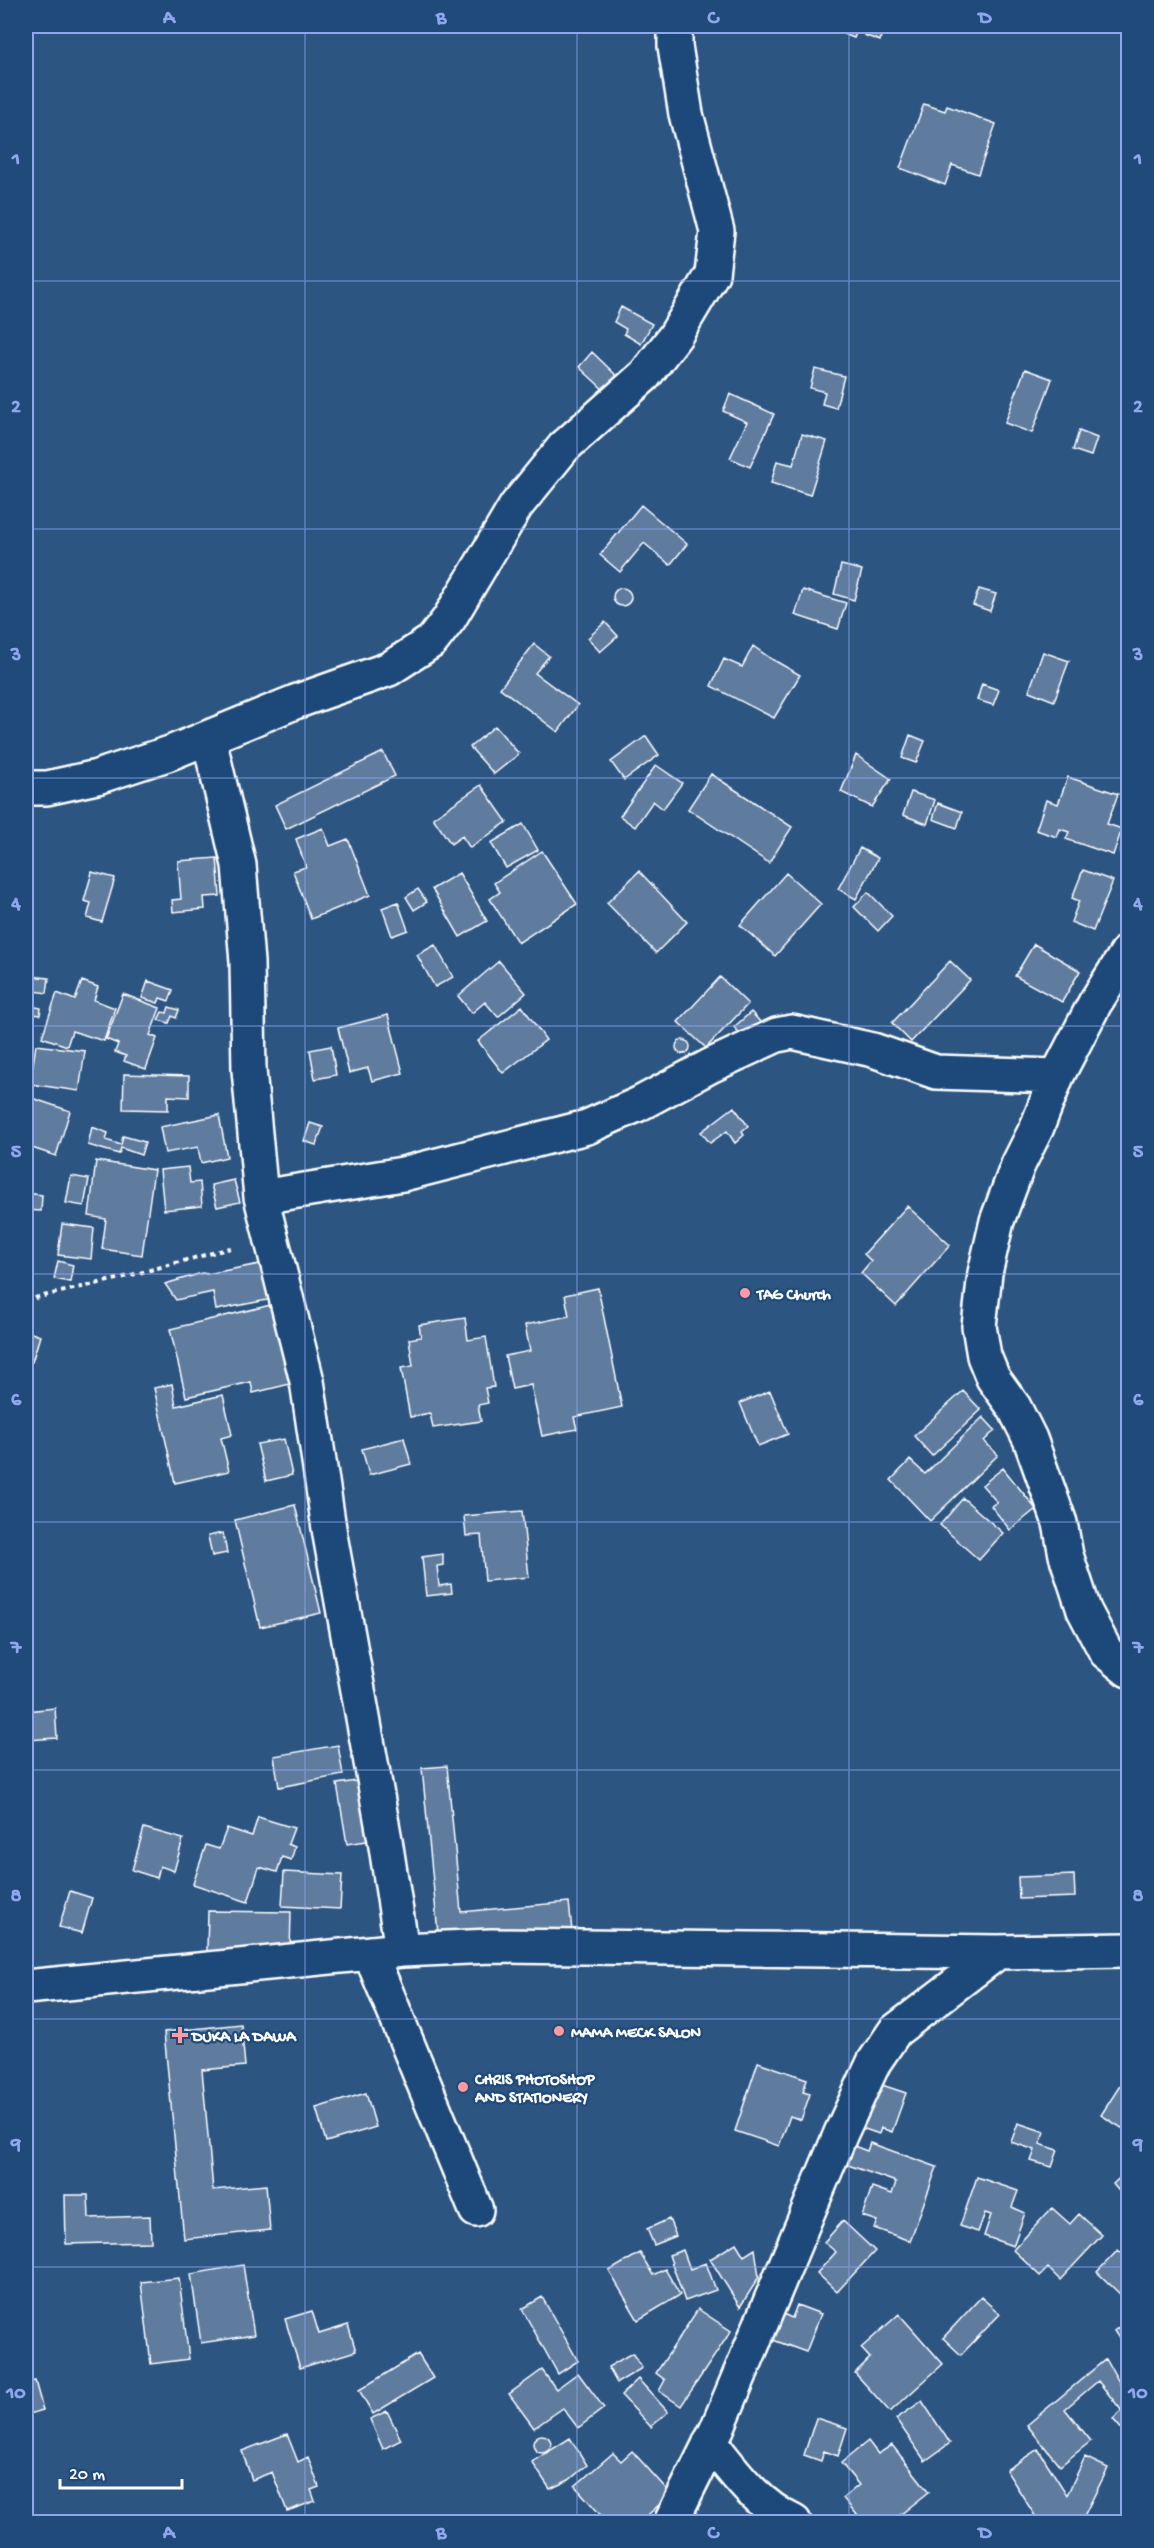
<svg xmlns="http://www.w3.org/2000/svg" width="1154" height="2548" font-family="'Gochi Hand',sans-serif">
	<style>
		.building { fill: #5e7c9f; stroke: #fff; stroke-width: 1.5 }
		.lines { fill: none; stroke-linecap: round; stroke-linejoin: round }
		.minor-casing { stroke: #fff; stroke-width: 38 }
		.path { stroke: #fff; stroke-width: 4; stroke-dasharray: 4.5 4.5; stroke-linecap: butt }
		.minor { stroke: #1f4a7a; stroke-width: 33 }
		.grid { fill: none; stroke: #8ea6ec; stroke-width: 1.5; stroke-opacity: 0.55 }
		.poi-dot { fill: #ff9aa2; stroke: #1f4a7a; stroke-width: 2 }
		.labels { text-anchor: middle; stroke-width: 4.5; stroke-linejoin: round; paint-order: stroke }
		.poi-label { font-size: 16px; font-weight: bold; fill: #fff; stroke: #1f4a7a; text-anchor: start }
		.neatline { fill: none; stroke: #8ea6ec; stroke-width: 2 }
		.grid-label { font-size: 20px; text-anchor: middle; font-weight: bold; fill: #8ea6ec }
	</style>
	<rect width="100%" height="100%" fill="#2c5582"/>
	<filter id="ink" filterUnits="userSpaceOnUse"><feTurbulence type="fractalNoise" baseFrequency=".0167" numOctaves="2"/><feDisplacementMap in="SourceGraphic" scale="12" xChannelSelector="R" yChannelSelector="G"/><feConvolveMatrix kernelMatrix="1 2 1 2 8 2 1 2 1" color-interpolation-filters="sRGB"/></filter>
	<g filter="url(#ink)">
		<path class="building" d="M843,26H859L854,38L841,33Z
			M867,26L882,31L880,41L864,35Z
			M924,104L945,111L947,106L996,124L978,174L952,165L945,185L900,168Z
			M621,307L652,324L641,344L624,334L626,329L614,322Z
			M592,352L619,378L606,392L579,367Z
			M815,369L844,376L836,408L822,404L825,392L810,388Z
			M1025,369L1052,379L1032,433L1005,423Z
			M730,394L774,414L750,467L730,458L747,422L723,411Z
			M1079,431L1097,438L1091,456L1073,450Z
			M802,434L827,441L810,495L771,483L777,461L793,465Z
			M641,505L687,544L670,565L644,543L620,572L600,555Z
			M841,565L862,570L854,600L834,594Z
			M613 597a9 9 0 1 1 18 0a9 9 0 1 1-18 0Z
			M979,589L996,594L990,611L973,605Z
			M803,590L846,603L838,629L795,615Z
			M605,622L618,636L600,652L588,638Z
			M534,644L549,656L535,673L578,705L558,732L500,688Z
			M753,646L770,658L800,675L774,718L711,686L724,659L742,667Z
			M1043,652L1069,661L1054,701L1029,691Z
			M982,684L999,690L993,705L977,700Z
			M495,726L519,754L494,774L470,747Z
			M910,735L925,741L916,763L902,758Z
			M646,736L659,755L624,780L611,762Z
			M383,752L395,776L286,829L275,805Z
			M856,755L891,779L872,807L841,792Z
			M656,765L682,783L663,809L653,801L635,827L620,816Z
			M711,774L792,827L769,863L688,809Z
			M1068,777L1118,794L1107,824L1122,829L1113,855L1066,839L1069,832L1060,829L1057,837L1036,830L1046,800L1058,804Z
			M481,785L507,822L470,848L462,836L451,844L433,818Z
			M911,792L935,800L927,824L903,815Z
			M938,803L962,812L957,828L933,819Z
			M523,824L538,850L506,868L491,843Z
			M323,828L330,846L348,839L370,895L311,919L293,871L306,867L296,839Z
			M1128,833V857L1120,853Z
			M860,848L878,858L856,899L838,889Z
			M542,851L577,904L518,943L490,899L500,892L494,883Z
			M217,858L220,896L204,897L205,909L173,912L172,900L181,899L178,861Z
			M1083,870L1113,881L1093,931L1071,922L1079,901L1072,898Z
			M639,871L687,922L656,953L607,903Z
			M92,872L115,878L102,922L87,918L91,903L84,901Z
			M459,873L487,921L460,937L432,889Z
			M786,873L821,904L775,956L740,925Z
			M418,889L427,902L414,910L406,897Z
			M868,892L892,916L878,931L854,907Z
			M398,902L408,930L392,936L382,908Z
			M1034,944L1080,971L1062,1002L1015,976Z
			M435,945L453,977L435,987L417,955Z
			M499,961L526,993L498,1017L485,1002L472,1013L458,996Z
			M950,961L970,980L911,1042L892,1023Z
			M29,976L49,978L47,993L28,990Z
			M720,977L748,1004L706,1048L678,1022Z
			M82,981L98,987L94,1000L115,1008L104,1041L72,1031L67,1046L42,1037L57,993L75,1000Z
			M148,981L173,990L169,1001L160,998L158,1003L142,998Z
			M123,994L160,1008L150,1035L157,1038L146,1069L124,1061L126,1056L115,1052L118,1044L106,1039Z
			M26,1005L41,1008L40,1015L26,1013Z
			M522,1006L546,1040L503,1073L478,1041Z
			M169,1007L179,1010L176,1018L172,1016L169,1023L158,1020L162,1012L167,1013Z
			M751,1012L764,1026L747,1041L734,1027Z
			M388,1015L403,1073L372,1081L368,1068L349,1073L338,1028Z
			M676 1047a7 7 0 1 1 14 0a7 7 0 1 1-14 0Z
			M36,1045L85,1051L79,1091L30,1084Z
			M331,1046L336,1075L315,1079L310,1050Z
			M124,1074L189,1076V1097L168,1096V1110L123,1109Z
			M1128,1092V1106L1123,1103Z
			M26,1096L70,1111L56,1156L26,1146L29,1129L26,1128Z
			M734,1107L748,1126L742,1131L744,1135L735,1143L727,1131L710,1143L701,1132Z
			M219,1115L227,1157L201,1163L198,1147L165,1153L160,1127Z
			M310,1123L323,1127L316,1145L304,1141Z
			M92,1127L108,1133L106,1140L121,1145L123,1136L145,1142L141,1155L121,1148L119,1154L88,1145Z
			M96,1161L154,1170L142,1255L102,1249L106,1219L89,1216Z
			M188,1167L190,1183L200,1182L202,1206L164,1210L160,1170Z
			M71,1176L89,1179L84,1206L66,1203Z
			M234,1180L240,1202L217,1207L211,1185Z
			M26,1193L42,1195L41,1211L26,1210Z
			M907,1206L950,1245L896,1306L861,1273L871,1261L864,1254Z
			M62,1224L94,1228L91,1259L58,1255Z
			M58,1261L73,1265L70,1282L54,1279Z
			M265,1263L272,1299L216,1310L213,1292L176,1300L165,1284L202,1273L207,1274Z
			M598,1288L622,1407L574,1417L577,1429L542,1436L531,1385L512,1389L505,1356L530,1351L525,1325L569,1316L565,1295Z
			M275,1304L294,1383L253,1393L251,1382L186,1397L170,1329Z
			M465,1318L468,1340L486,1337L494,1387L485,1388L488,1403L478,1405L481,1421L433,1428L430,1413L410,1417L401,1368L413,1366L409,1339L421,1337L419,1325Z
			M26,1331L40,1336L32,1362L26,1360Z
			M172,1384L176,1406L223,1395L232,1435L221,1438L229,1471L175,1483L154,1388Z
			M770,1391L788,1434L758,1446L740,1403Z
			M963,1391L981,1410L932,1456L914,1436Z
			M983,1417L995,1430L984,1441L998,1455L930,1521L891,1480L910,1460L925,1474Z
			M404,1438L411,1464L369,1475L362,1449Z
			M284,1439L292,1475L266,1481L257,1444Z
			M1003,1468L1036,1509L1010,1530L991,1506L997,1502L982,1485Z
			M963,1498L1003,1533L979,1560L940,1525Z
			M295,1505L321,1613L260,1627L235,1520Z
			M522,1511L529,1577L485,1581L481,1535L466,1536L464,1516Z
			M223,1533L227,1553L212,1556L208,1536Z
			M443,1554V1565L437,1566L439,1586L451,1584L452,1593L426,1596L422,1557Z
			M55,1708L57,1738L26,1740V1711Z
			M338,1745L343,1775L279,1787L274,1756Z
			M447,1766L461,1912L569,1902L572,1931L439,1944L422,1768Z
			M363,1780L373,1840L347,1844L337,1784Z
			M258,1817L294,1828L288,1844L295,1847L291,1860L282,1857L277,1872L259,1867L248,1902L193,1884L206,1845L219,1849L227,1828L252,1836Z
			M144,1828L183,1839L174,1871L160,1866L157,1878L132,1870Z
			M284,1872L342,1875L340,1909L282,1906Z
			M1074,1875L1075,1897L1019,1899L1018,1877Z
			M70,1891L92,1898L82,1933L59,1927Z
			M208,1911L291,1912L290,1952L207,1951Z
			M241,2024L245,2066L202,2070L213,2190L266,2185L270,2230L184,2239L164,2032Z
			M758,2062L807,2079L803,2092L810,2094L801,2120L790,2116L779,2146L735,2131Z
			M873,2082L906,2093L892,2132L881,2128L879,2134L859,2127Z
			M1121,2084L1128,2089V2132L1101,2115Z
			M366,2093L376,2127L326,2142L316,2108Z
			M1018,2123L1045,2132L1040,2144L1058,2150L1052,2167L1031,2161L1035,2150L1011,2142Z
			M870,2143L937,2167L910,2241L874,2228L877,2221L862,2216L872,2187L892,2194L896,2182L848,2165L854,2146L867,2151Z
			M1128,2170V2202L1113,2184Z
			M977,2177L1018,2191L1012,2207L1025,2213L1013,2246L984,2236L991,2215L985,2213L978,2232L960,2226Z
			M65,2195H88L89,2218L150,2216L151,2242L66,2244Z
			M1052,2208L1070,2224L1079,2214L1102,2235L1060,2280L1048,2268L1040,2276L1013,2250Z
			M669,2219L676,2236L654,2245L647,2229Z
			M843,2221L875,2251L837,2292L817,2273L836,2252L824,2242Z
			M736,2243L744,2256L755,2249L759,2277L740,2307L710,2259Z
			M683,2250L690,2269L706,2263L716,2290L685,2301L669,2255Z
			M1118,2250L1128,2259V2293L1124,2298L1097,2272Z
			M640,2253L653,2275L665,2269L680,2295L638,2320L609,2271Z
			M243,2265L254,2335L201,2343L191,2274Z
			M179,2278L189,2359L151,2364L141,2282Z
			M542,2297L578,2361L558,2374L522,2309Z
			M981,2297L1000,2314L961,2355L943,2338Z
			M797,2305L821,2314L806,2352L773,2340L783,2314L792,2318Z
			M698,2309L731,2331L681,2406L659,2391L665,2380L656,2373Z
			M312,2311L319,2334L348,2325L356,2351L300,2368L285,2319Z
			M899,2314L943,2364L890,2412L855,2373L870,2358L861,2348Z
			M1128,2320V2352L1114,2331Z
			M632,2353L642,2368L617,2383L608,2367Z
			M418,2354L433,2378L373,2414L359,2390Z
			M1106,2359L1128,2398V2437L1113,2419L1122,2411L1098,2381L1065,2409L1091,2441L1060,2466L1027,2425Z
			M542,2370L556,2389L578,2373L604,2408L578,2428L563,2408L534,2428L509,2394Z
			M638,2379L668,2412L651,2427L621,2395Z
			M35,2381L43,2410L26,2415V2383Z
			M922,2401L950,2443L925,2461L896,2419Z
			M387,2411L401,2440L383,2449L370,2419Z
			M816,2418L847,2428L838,2456L824,2451L821,2461L804,2455Z
			M287,2434L298,2462L308,2457L319,2487L311,2490L315,2501L287,2511L272,2472L252,2480L242,2451Z
			M533 2444a9 9 0 1 1 18 0a9 9 0 1 1-18 0Z
			M570,2438L587,2465L569,2480L550,2489L532,2462Z
			M868,2441L878,2454L892,2445L929,2492L891,2522H863L843,2498L859,2485L841,2463Z
			M1038,2449L1067,2495L1085,2457L1108,2468L1081,2522H1039L1006,2470Z
			M632,2451L671,2494L640,2522H607L575,2486L613,2453L621,2461Z"/>
		<g class="lines">
			<g class="minor-casing">
				<path id="minor" d="M209,739L239,865L247,962L249,1070L261,1197L307,1381L330,1535L385,1840L402,1950
					M26,788H47L97,777L170,753L295,702L389,669L432,641L449,619L516,506L564,447L645,375L675,336L712,274L717,231L686,114L675,46V26
					M1128,951L1095,1003L1057,1076L1037,1127L1018,1165L997,1221L985,1273L979,1326L984,1356L993,1378L1014,1407L1030,1439L1060,1523L1066,1555L1084,1610L1106,1652L1128,1670
					M261,1197L403,1174L587,1127L639,1104L710,1066L777,1035L792,1032L873,1050L936,1072L1057,1076
					M370,1953L476,2210
					M26,1987L402,1950L491,1946L998,1952L1128,1950
					M710,2442C735,2473 757,2505 794,2522
					M671,2522L717,2429L841,2133L874,2062L895,2031L998,1952"/>
			</g>
			<path class="path" d="M26,1300L121,1278L234,1247"/>
			<use href="#minor" class="minor"/>
		</g>
	</g>
	<path class="grid" d="M305,26V2522M577,26V2522M849,26V2522M26,281H1128M26,529H1128M26,778H1128M26,1026H1128M26,1274H1128M26,1522H1128M26,1770H1128M26,2019H1128M26,2267H1128"/>
	<g class="poi-dot">
		<circle cx="745" cy="1293" r="6"/>
		<circle cx="559" cy="2031" r="6"/>
		<path d="M177 2026h6v6h6v6h-6v6h-6v-6h-6v-6h6z"/>
		<circle cx="463" cy="2087" r="6"/>
	</g>
	<g class="labels">
		<g class="poi-label">
			<text x="757" y="1299">TAG Church</text>
			<text x="571" y="2037">MAMA MECK SALON</text>
			<text x="192" y="2041">DUKA LA DAWA</text>
			<text x="475" y="2084">CHRIS PHOTOSHOP<tspan x="475" dy="18">AND STATIONERY</tspan></text>
		</g>
	</g>
	<rect width="1154" height="2548" fill="none" stroke="#1f4a7a" stroke-width="66"/>
	<path d="M60 2479v9h122v-9" fill="none" stroke="#ffffff" stroke-width="3"/>
	<text x="69" y="2479" font-size="18" fill="#ffffff" stroke="#1f4a7a" stroke-width="4.5" paint-order="stroke">20 m</text>
	<rect x="33" y="33" width="1088" height="2482" class="neatline"/>
	<g class="grid-label">
		<text x="169" y="23">A</text>
		<text x="441" y="23">B</text>
		<text x="713" y="23">C</text>
		<text x="985" y="23">D</text>
		<text x="16" y="164">1</text>
		<text x="1138" y="164">1</text>
		<text x="16" y="412">2</text>
		<text x="1138" y="412">2</text>
		<text x="16" y="660">3</text>
		<text x="1138" y="660">3</text>
		<text x="16" y="909">4</text>
		<text x="1138" y="909">4</text>
		<text x="16" y="1157">5</text>
		<text x="1138" y="1157">5</text>
		<text x="16" y="1405">6</text>
		<text x="1138" y="1405">6</text>
		<text x="16" y="1653">7</text>
		<text x="1138" y="1653">7</text>
		<text x="16" y="1901">8</text>
		<text x="1138" y="1901">8</text>
		<text x="16" y="2150">9</text>
		<text x="1138" y="2150">9</text>
		<text x="16" y="2398">10</text>
		<text x="1138" y="2398">10</text>
		<text x="169" y="2538">A</text>
		<text x="441" y="2538">B</text>
		<text x="713" y="2538">C</text>
		<text x="985" y="2538">D</text>
	</g>
</svg>
